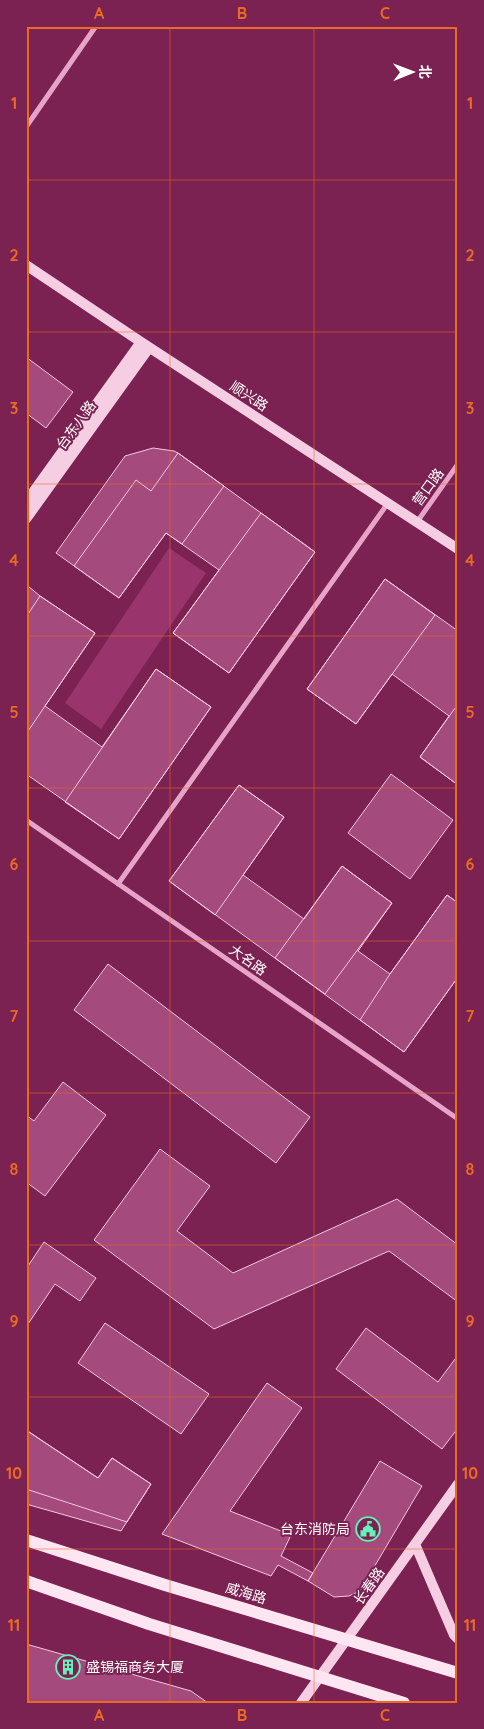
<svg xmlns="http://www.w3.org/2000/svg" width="484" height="1729" font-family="Quicksand,'Noto Sans SC',sans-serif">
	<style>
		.green { fill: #99356c }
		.building { fill: #a44a7c; stroke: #f4c8e0 }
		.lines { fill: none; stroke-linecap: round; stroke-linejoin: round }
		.street { stroke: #e6a4c8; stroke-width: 5 }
		.secondary { stroke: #f5cee3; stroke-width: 10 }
		.primary { stroke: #fde5f1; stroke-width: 12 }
		.grid { fill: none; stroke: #ea6a24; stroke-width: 1; stroke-opacity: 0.55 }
		.labels { text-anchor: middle; stroke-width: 4; stroke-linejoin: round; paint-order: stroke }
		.street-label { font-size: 14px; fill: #fff; stroke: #7b2252 }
		.poi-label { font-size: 14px; fill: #fff; stroke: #7b2252; text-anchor: end }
		.neatline { fill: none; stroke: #ea6a24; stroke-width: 2 }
		.grid-label { font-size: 16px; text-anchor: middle; font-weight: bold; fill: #ea6a24 }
	</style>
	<rect width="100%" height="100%" fill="#7b2252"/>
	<path class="green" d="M169,548L206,573L101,729L65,703Z"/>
	<path class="building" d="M26,357L73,392L46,428L26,413Z
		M153,448L174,451L178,453L315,552L229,673L173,633L219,570L166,533L119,598L56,553L125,456Z
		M178,453L224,486L182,544L166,533L119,598L74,566L136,480L151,491Z
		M261,513L315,552L229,673L173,633Z
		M385,579L458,631V785L420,757L449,716L392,674L356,724L307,689Z
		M385,579L435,615L356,724L307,689Z
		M28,586L40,596L95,633L45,706L102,747L156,669L211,707L119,839L26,774V588Z
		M40,596L95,633L26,734V617Z
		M156,669L211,707L119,839L65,802Z
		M458,704V785L420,757Z
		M391,774L453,820L410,879L348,833Z
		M239,785L284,817L243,875L304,919L342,866L392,903L358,951L390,974L447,895L458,903V977L404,1052L169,881Z
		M239,785L284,817L215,915L169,881Z
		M342,866L392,903L325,994L275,958Z
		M447,895L458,903V977L404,1052L360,1020L390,974Z
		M108,964L310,1117L276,1163L74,1010Z
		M63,1082L106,1115L45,1196L26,1182V1115L34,1121Z
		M160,1149L210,1186L177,1231L233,1273L397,1199L458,1245V1302L389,1251L214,1329L94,1240Z
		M44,1242L96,1278L80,1301L55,1284L26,1327V1269Z
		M105,1323L209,1394L181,1434L78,1363Z
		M366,1328L438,1382L458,1355V1428L442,1449L336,1369Z
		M267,1383L302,1408L230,1511L291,1535L281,1556L313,1573L308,1581L278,1565L271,1576L162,1534Z
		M26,1430L98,1478L112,1458L151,1484L121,1531L26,1504Z
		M26,1430L98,1478L112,1458L151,1484L127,1522L26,1489Z
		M380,1461L422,1486L360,1591L349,1596L334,1597L308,1581Z
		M26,1644L191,1691L208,1703H26Z"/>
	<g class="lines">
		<path class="street" d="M26,127L96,26
			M417,522L458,464
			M26,820L458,1119
			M118,884L388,503"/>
		<path class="secondary" d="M26,265L141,342L458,549
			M26,502L141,342
			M26,519L149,348
			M415,1544L454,1635L458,1639
			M301,1703L458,1484"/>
		<path class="primary" d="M26,1540L165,1585L458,1673
			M26,1581L149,1624L404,1703"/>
	</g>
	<path class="grid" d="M170,26V1703M314,26V1703M26,180H458M26,332H458M26,484H458M26,636H458M26,788H458M26,941H458M26,1093H458M26,1245H458M26,1397H458M26,1549H458"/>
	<defs>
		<g id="civic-ring" transform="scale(1.25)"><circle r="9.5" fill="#7b2252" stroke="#66f1bb" stroke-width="1.5"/><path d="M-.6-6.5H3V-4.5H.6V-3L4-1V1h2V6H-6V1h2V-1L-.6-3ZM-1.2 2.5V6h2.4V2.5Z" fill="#66f1bb"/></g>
		<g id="building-ring" transform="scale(1.25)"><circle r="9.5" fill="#7b2252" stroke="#66f1bb" stroke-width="1.5"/><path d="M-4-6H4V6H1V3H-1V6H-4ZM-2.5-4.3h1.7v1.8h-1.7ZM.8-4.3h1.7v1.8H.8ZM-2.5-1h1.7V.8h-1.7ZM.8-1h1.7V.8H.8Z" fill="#66f1bb"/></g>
	</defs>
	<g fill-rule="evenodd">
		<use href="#civic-ring" x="368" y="1529"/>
		<use href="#building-ring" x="68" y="1667"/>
	</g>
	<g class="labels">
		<g class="street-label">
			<text transform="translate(249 396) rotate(33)" y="5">顺兴路</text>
			<text transform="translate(76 425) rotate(-54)" y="5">台东八路</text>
			<text transform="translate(428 487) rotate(-54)" y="5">营口路</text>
			<text transform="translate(248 960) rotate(35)" y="5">大名路</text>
			<text transform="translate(369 1586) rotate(-55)" y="5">长春路</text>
			<text transform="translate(246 1593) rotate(17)" y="5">威海路</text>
		</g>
		<g class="poi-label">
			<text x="350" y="1534">台东消防局</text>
			<text x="86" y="1672" text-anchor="start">盛锡福商务大厦</text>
		</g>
	</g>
	<rect width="484" height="1729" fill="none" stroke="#7b2252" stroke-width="55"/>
	<g transform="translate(412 72) rotate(89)" stroke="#7b2252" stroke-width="4" paint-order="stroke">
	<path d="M0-4L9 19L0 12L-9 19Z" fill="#ffffff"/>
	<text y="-8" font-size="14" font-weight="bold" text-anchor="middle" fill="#ffffff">北</text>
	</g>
	<rect x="28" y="28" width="428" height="1674" class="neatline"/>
	<g class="grid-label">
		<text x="99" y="19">A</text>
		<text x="242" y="19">B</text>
		<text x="385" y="19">C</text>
		<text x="14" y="109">1</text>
		<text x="470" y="109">1</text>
		<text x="14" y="261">2</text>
		<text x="470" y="261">2</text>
		<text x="14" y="414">3</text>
		<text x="470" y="414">3</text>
		<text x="14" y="566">4</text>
		<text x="470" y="566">4</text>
		<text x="14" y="718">5</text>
		<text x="470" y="718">5</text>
		<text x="14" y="870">6</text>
		<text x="470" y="870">6</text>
		<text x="14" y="1022">7</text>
		<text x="470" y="1022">7</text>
		<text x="14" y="1175">8</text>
		<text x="470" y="1175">8</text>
		<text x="14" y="1327">9</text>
		<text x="470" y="1327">9</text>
		<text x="14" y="1479">10</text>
		<text x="470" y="1479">10</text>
		<text x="14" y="1631">11</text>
		<text x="470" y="1631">11</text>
		<text x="99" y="1721">A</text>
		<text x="242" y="1721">B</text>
		<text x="385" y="1721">C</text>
	</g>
</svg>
